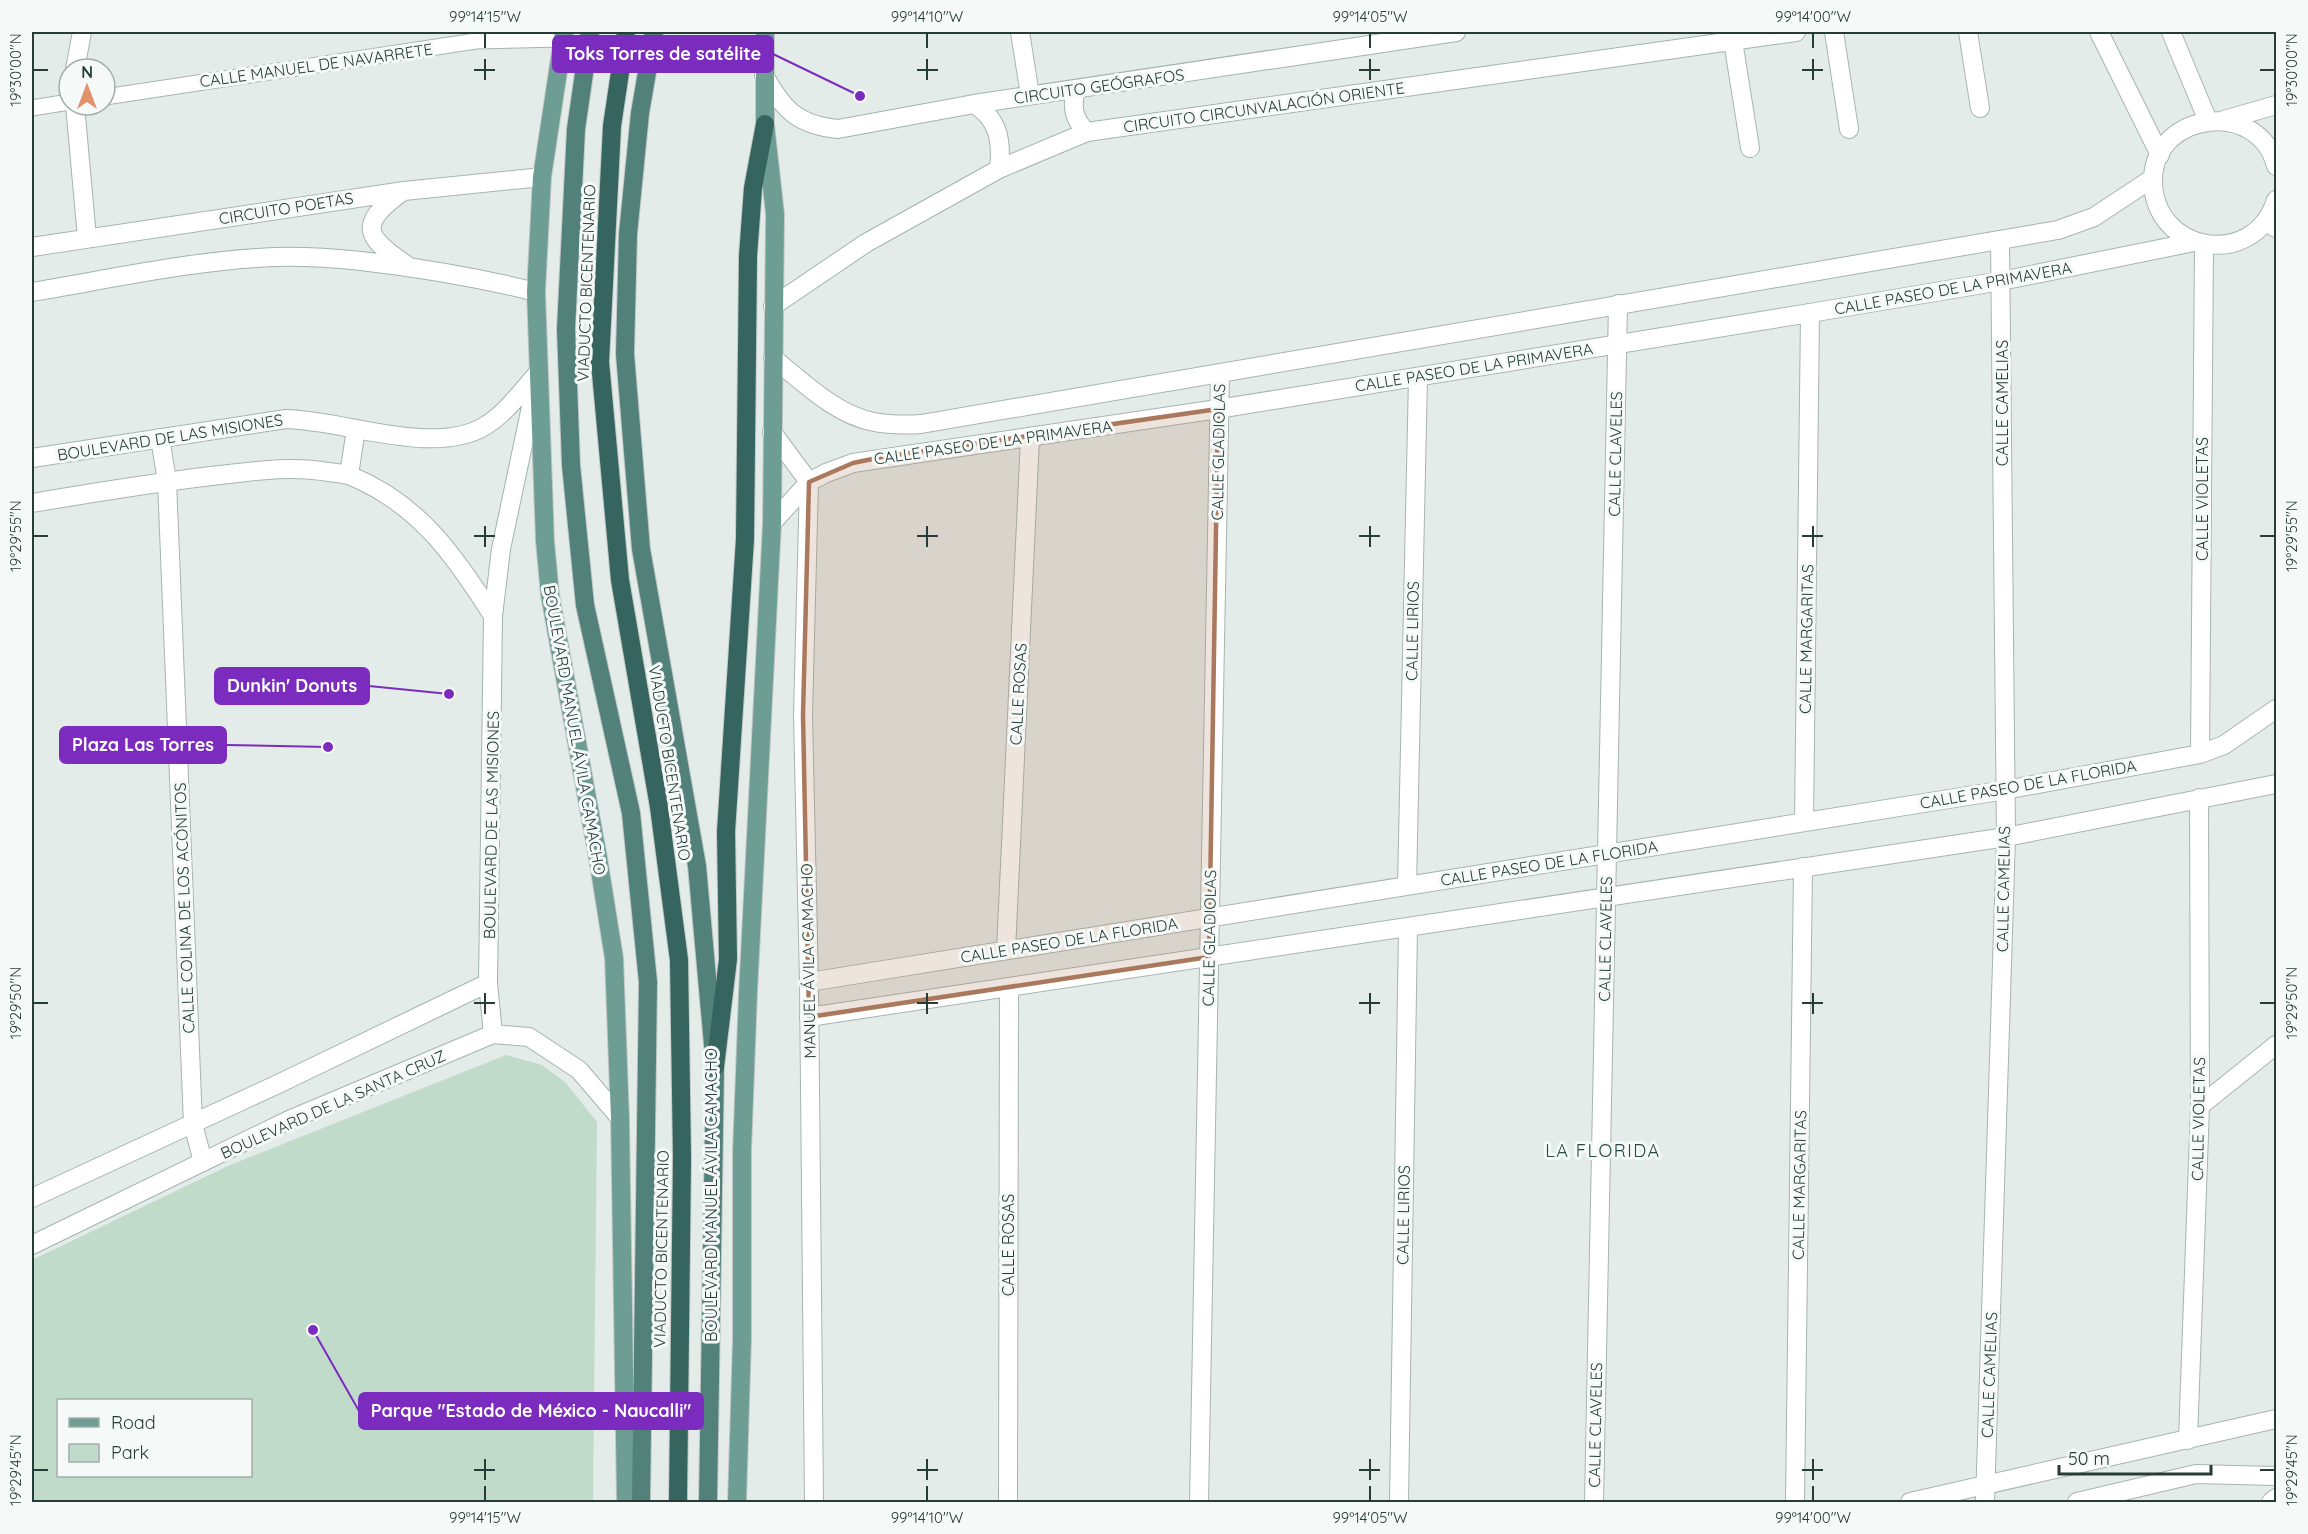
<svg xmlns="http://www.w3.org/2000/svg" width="2308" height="1534" font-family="Quicksand,sans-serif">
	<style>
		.green { fill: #c0dbc9; fill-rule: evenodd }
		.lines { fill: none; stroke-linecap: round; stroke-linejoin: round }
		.pedestrian-casing { stroke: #a7b4b0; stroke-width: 17 }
		.minor-casing { stroke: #a7b4b0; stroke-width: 20 }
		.tertiary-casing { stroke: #a7b4b0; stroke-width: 20 }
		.secondary-casing { stroke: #a1b4ae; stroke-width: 20 }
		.primary-casing { stroke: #c2c8c7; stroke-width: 20 }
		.trunk-casing { stroke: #c2c8c7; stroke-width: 20 }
		.motorway-casing { stroke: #c2c8c7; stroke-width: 20 }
		.pedestrian { stroke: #fff; stroke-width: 15 }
		.minor { stroke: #fff; stroke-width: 18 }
		.tertiary { stroke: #fff; stroke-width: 18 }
		.secondary { stroke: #fff; stroke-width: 18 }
		.primary { stroke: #6e9d94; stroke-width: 18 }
		.trunk { stroke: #528179; stroke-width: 18 }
		.motorway { stroke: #35655e; stroke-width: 18 }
		.marked { fill: #aa785c; fill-opacity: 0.2; stroke: #aa785c; stroke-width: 4.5; stroke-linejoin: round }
		.ticks { fill: none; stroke: #263c37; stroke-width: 2 }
		.labels { text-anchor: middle; stroke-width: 6; stroke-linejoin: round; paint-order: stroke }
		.street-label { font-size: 16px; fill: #263c37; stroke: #f5f9f7 }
		.neighbourhood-label { font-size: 18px; letter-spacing: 1.5px; fill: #244c45; stroke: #f5f9f7 }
		.leader { fill: none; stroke: #7b2cbf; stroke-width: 2 }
		.callout-dot { fill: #7b2cbf; stroke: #f5f9f7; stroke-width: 2 }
		.callout { fill: #7b2cbf; stroke: #7b2cbf; stroke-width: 2 }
		.callout-label { font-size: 18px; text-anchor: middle; font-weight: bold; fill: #fff }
		.neatline { fill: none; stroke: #263c37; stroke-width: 2 }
		.ticks-label { font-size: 15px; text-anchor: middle; fill: #263c37 }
	</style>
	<rect width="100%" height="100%" fill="#e4ece9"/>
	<path class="green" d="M506,1055L542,1065L565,1082L597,1122L593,1502H32V1260L230,1165ZM58,1400H250V1476H58Z"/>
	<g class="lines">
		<g class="pedestrian-casing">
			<path id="pedestrian" d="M105,97L476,41L563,39
				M32,108L69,102"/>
		</g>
		<g class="minor-casing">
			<path id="minor" d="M1020,32L1030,95
				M1834,32L1849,129
				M1968,32L1980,108
				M2099,32L2160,155
				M2171,32L2208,121
				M1733,41L1750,148
				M75,69L82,32
				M75,105L87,238
				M2266,222L2276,228
				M160,438L167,481L193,1124L203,1162
				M2200,754L2204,245
				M1804,822L1810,313
				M1407,886L1418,377
				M1006,950L1030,438
				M809,982L2005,790L2200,754L2224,745L2276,709
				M809,1017L2006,837L2276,784
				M2200,1106L2276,1045
				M2188,1440L2200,1106L2199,798
				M1008,1502L1009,987
				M1199,1502L1220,374
				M1399,1502L1408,927
				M1594,1502L1618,304
				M1795,1502L1803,867
				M1910,1502L2276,1419
				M1985,1502L2006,837L2000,240
				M2077,1502L2196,1474L2276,1476"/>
		</g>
		<g class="tertiary-casing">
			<path id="tertiary" d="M2224,120L2276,105
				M2276,166C2259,99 2156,111 2153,178C2151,253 2254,271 2276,200
				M402,192C356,225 366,238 408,266
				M32,247L404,191L542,177
				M773,358C803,382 836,415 874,422C890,425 905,425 921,424L2058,230L2094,217L2153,178
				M772,432L809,482L803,715L809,982L814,1502
				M349,475L356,429
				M32,503C97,492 163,481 229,474C263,470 295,466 328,472C335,473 344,473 351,476C419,504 455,556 493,616
				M772,523L809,482L826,473L853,463L1218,409L1810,313L2001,281L2194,242
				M2271,1502L2276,1498"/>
		</g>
		<g class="secondary-casing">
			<path id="secondary" d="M764,75C783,110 798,125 838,129L974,104L1456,32
				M1076,90C1071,107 1074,120 1087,132
				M974,104C999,119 1002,142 999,169
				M32,292C110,279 196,260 275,257C304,256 332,258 361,261C422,268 476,277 536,292
				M773,306L866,243L999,169L1087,132L1796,32
				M32,458L286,419C344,420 433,457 485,426C506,413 521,392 537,374
				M493,1034L488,983L493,616L501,549L536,383
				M32,1198L276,1085L488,983
				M32,1245L289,1120L493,1034L529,1037L579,1070L620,1118"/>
		</g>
		<g class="primary-casing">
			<path id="primary" d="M564,32L542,177L536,292L545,541L550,595L598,858L614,958L620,1118L626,1502
				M737,1502L742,1339V1151L748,993L772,523L775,214L765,124V32"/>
		</g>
		<g class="trunk-casing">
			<path id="trunk" d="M590,32L576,129L566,329L571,465L585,605L631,813L648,982L641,1502
				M654,32L640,113L628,234L625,354L641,549L697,866L715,1067L708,1502"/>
		</g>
		<g class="motorway-casing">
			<path id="motorway" d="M626,32L612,126L600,362L620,580L659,807L679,960L682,1158L678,1502
				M715,1067L728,959L726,832L745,539L748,256L753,188L765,124"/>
		</g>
		<use href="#pedestrian" class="pedestrian"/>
		<use href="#minor" class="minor"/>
		<use href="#tertiary" class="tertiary"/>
		<use href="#secondary" class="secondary"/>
		<use href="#primary" class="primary"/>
		<use href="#trunk" class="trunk"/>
		<use href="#motorway" class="motorway"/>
	</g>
	<path class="marked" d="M1218,409L1209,957L809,1017L803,715L809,482L853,463L882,457Z"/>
	<path class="ticks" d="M485,33V48M927,33V48M1370,33V48M1813,33V48M485,59V80M927,59V80M1370,59V80M1813,59V80M33,70H48M474,70H495M917,70H938M1359,70H1380M1802,70H1823M2260,70H2275M485,526V547M927,526V547M1370,526V547M1813,526V547M33,536H48M474,536H495M917,536H938M1359,536H1380M1802,536H1823M2260,536H2275M485,993V1014M927,993V1014M1370,993V1014M1813,993V1014M33,1003H48M474,1003H495M917,1003H938M1359,1003H1380M1802,1003H1823M2260,1003H2275M485,1459V1480M927,1459V1480M1370,1459V1480M1813,1459V1480M33,1470H48M474,1470H495M917,1470H938M1359,1470H1380M1802,1470H1823M2260,1470H2275M485,1486V1501M927,1486V1501M1370,1486V1501M1813,1486V1501"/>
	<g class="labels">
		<g class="street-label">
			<text transform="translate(316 65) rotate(-8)" y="6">CALLE MANUEL DE NAVARRETE</text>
			<text transform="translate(1099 86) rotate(-8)" y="6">CIRCUITO GEÓGRAFOS</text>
			<text transform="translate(1264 107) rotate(-8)" y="6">CIRCUITO CIRCUNVALACIÓN ORIENTE</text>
			<text transform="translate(286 208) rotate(-9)" y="6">CIRCUITO POETAS</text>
			<text transform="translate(586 283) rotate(-88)" y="6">VIADUCTO BICENTENARIO</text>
			<text transform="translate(1953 288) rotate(-10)" y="6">CALLE PASEO DE LA PRIMAVERA</text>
			<text transform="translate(1474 367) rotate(-9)" y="6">CALLE PASEO DE LA PRIMAVERA</text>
			<text transform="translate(2002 403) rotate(-90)" y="6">CALLE CAMELIAS</text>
			<text transform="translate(170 437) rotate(-9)" y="6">BOULEVARD DE LAS MISIONES</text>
			<text transform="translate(993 442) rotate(-8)" y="6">CALLE PASEO DE LA PRIMAVERA</text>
			<text transform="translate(1218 452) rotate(-89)" y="6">CALLE GLADIOLAS</text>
			<text transform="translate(1615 454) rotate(-89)" y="6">CALLE CLAVELES</text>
			<text transform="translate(2202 499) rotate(-90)" y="6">CALLE VIOLETAS</text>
			<text transform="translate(1412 631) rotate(-89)" y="6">CALLE LIRIOS</text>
			<text transform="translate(1806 639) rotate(-89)" y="6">CALLE MARGARITAS</text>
			<text transform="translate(1018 694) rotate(-87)" y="6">CALLE ROSAS</text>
			<text transform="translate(575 730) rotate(80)" y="6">BOULEVARD MANUEL ÁVILA CAMACHO</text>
			<text transform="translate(670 763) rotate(81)" y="6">VIADUCTO BICENTENARIO</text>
			<text transform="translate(2028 784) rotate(-10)" y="6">CALLE PASEO DE LA FLORIDA</text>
			<text transform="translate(491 825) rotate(-89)" y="6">BOULEVARD DE LAS MISIONES</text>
			<text transform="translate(1549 863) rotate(-9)" y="6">CALLE PASEO DE LA FLORIDA</text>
			<text transform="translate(2003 889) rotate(-89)" y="6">CALLE CAMELIAS</text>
			<text transform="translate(184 908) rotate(-92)" y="6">CALLE COLINA DE LOS ACÓNITOS</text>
			<text transform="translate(1209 938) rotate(-89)" y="6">CALLE GLADIOLAS</text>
			<text transform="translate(1605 939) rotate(-89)" y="6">CALLE CLAVELES</text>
			<text transform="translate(1069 940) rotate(-9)" y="6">CALLE PASEO DE LA FLORIDA</text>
			<text transform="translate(808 961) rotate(-91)" y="6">MANUEL ÁVILA CAMACHO</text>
			<text transform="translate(333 1104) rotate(-24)" y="6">BOULEVARD DE LA SANTA CRUZ</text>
			<text transform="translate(2198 1119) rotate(-89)" y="6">CALLE VIOLETAS</text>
			<text transform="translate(1799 1185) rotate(-89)" y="6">CALLE MARGARITAS</text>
			<text transform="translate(711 1195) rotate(-90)" y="6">BOULEVARD MANUEL ÁVILA CAMACHO</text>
			<text transform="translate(1403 1215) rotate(-89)" y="6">CALLE LIRIOS</text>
			<text transform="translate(1008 1245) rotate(-90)" y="6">CALLE ROSAS</text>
			<text transform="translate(661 1249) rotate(-89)" y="6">VIADUCTO BICENTENARIO</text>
			<text transform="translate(1989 1375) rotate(-88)" y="6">CALLE CAMELIAS</text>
			<text transform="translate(1595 1425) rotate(-89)" y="6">CALLE CLAVELES</text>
		</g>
		<g class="neighbourhood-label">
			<text x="1603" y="1157">LA FLORIDA</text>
		</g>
	</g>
	<path class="leader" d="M860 96L773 54M449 694L369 686M328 747L226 745M313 1330L359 1411"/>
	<g class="callout-dot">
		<circle cx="860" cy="96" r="6"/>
		<circle cx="449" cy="694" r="6"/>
		<circle cx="328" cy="747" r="6"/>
		<circle cx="313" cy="1330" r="6"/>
	</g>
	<g class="callout">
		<rect x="553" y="36" width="220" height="36" rx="6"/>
		<rect x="215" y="668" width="154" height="36" rx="6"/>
		<rect x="60" y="727" width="166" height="36" rx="6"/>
		<rect x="359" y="1393" width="344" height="36" rx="6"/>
	</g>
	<g class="callout-label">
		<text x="663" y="60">Toks Torres de satélite</text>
		<text x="292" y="692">Dunkin' Donuts</text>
		<text x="143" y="751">Plaza Las Torres</text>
		<text x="531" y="1417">Parque "Estado de México - Naucalli"</text>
	</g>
	<rect width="2308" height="1534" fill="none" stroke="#f5f9f7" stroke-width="66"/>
	<rect x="57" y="1399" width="195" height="78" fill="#f5f9f7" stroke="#a2adaa" stroke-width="1.5"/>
	<rect x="69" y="1418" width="30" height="9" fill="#6e9d94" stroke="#a2adaa" stroke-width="1.5"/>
	<text x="111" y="1429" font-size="18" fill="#263c37">Road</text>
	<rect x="69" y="1444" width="30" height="18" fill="#c0dbc9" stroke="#a2adaa" stroke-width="1.5"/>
	<text x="111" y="1459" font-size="18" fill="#263c37">Park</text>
	<g transform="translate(87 87)"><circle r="28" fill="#f5f9f7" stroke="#a2adaa" stroke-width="1.5"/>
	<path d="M0-4.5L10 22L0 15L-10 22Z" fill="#e3916c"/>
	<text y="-9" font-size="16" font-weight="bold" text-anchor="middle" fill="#263c37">N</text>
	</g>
	<path d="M2059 1465v9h152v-9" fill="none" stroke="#263c37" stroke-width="3"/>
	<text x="2068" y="1465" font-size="18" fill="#263c37" stroke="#f5f9f7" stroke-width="4.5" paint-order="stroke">50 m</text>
	<rect x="33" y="33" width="2242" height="1468" class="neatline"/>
	<g class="ticks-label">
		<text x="485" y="22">99°14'15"W</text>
		<text x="927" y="22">99°14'10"W</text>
		<text x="1370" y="22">99°14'05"W</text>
		<text x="1813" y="22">99°14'00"W</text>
		<text transform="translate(16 70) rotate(-90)" y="5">19°30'00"N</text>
		<text transform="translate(2292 70) rotate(-90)" y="5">19°30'00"N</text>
		<text transform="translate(16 536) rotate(-90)" y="5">19°29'55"N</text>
		<text transform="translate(2292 536) rotate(-90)" y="5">19°29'55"N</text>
		<text transform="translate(16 1003) rotate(-90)" y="5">19°29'50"N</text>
		<text transform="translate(2292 1003) rotate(-90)" y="5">19°29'50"N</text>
		<text transform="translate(16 1470) rotate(-90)" y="5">19°29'45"N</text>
		<text transform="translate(2292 1470) rotate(-90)" y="5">19°29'45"N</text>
		<text x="485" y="1523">99°14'15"W</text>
		<text x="927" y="1523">99°14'10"W</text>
		<text x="1370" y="1523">99°14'05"W</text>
		<text x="1813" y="1523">99°14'00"W</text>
	</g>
</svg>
